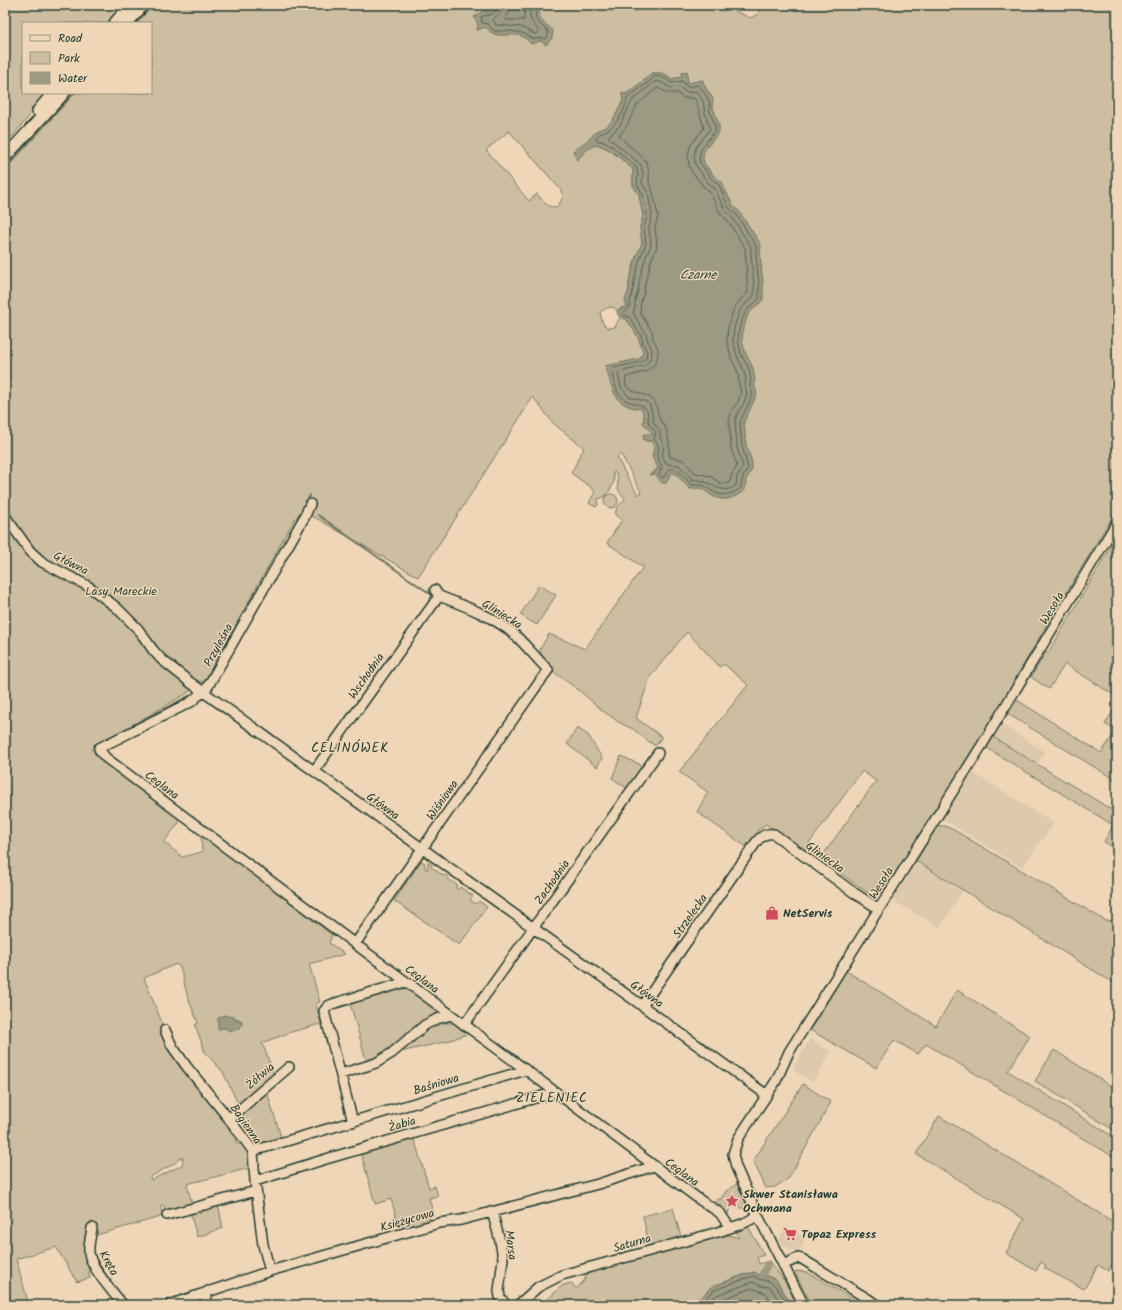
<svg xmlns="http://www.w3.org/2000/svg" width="1122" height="1310" font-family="Kalam,sans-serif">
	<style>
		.built { fill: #ddc9ab }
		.green { fill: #cdbda1; stroke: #767d6a; fill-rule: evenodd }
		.water { fill: #9d9a83; stroke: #6b7563 }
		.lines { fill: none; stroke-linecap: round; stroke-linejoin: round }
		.shore { stroke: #516254; stroke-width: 1 }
		.stream { stroke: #6b7563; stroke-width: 2 }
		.canal { stroke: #9d9a83; stroke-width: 7 }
		.minor-casing { stroke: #1f3d34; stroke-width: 12 }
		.major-casing { stroke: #1f3d34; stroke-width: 14 }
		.minor { stroke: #efd6b6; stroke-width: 9 }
		.major { stroke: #efd6b6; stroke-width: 11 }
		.labels { text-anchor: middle; stroke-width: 3; stroke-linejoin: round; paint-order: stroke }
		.street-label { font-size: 12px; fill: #1f3d34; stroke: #efd6b6 }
		.park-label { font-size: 12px; fill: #304a3f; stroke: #efd6b6 }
		.poi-label { font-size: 12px; font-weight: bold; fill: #1f3d34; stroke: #efd6b6; text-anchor: start }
		.water-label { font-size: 13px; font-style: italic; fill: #324b40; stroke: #efd6b6 }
		.neighbourhood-label { font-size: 13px; letter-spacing: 1px; fill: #1f3d34; stroke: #efd6b6 }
	</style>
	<rect width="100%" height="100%" fill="#efd6b6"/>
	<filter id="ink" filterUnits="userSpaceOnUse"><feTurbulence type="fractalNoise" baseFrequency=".025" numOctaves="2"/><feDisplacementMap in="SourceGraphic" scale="8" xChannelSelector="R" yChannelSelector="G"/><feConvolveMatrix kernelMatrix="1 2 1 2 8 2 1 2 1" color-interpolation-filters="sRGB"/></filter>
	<g filter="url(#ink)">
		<path class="built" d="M1001,724L1045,752L1037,764L993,737Z
			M972,772L1054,823L1022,868L941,818Z
			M916,861L963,890L940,928L892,900Z
			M810,1039L831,1052L813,1082L796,1072L794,1067Z
			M787,1227L806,1238L798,1253L784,1246L779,1239Z"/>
		<path class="green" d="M5,5H122L107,23H23V93H49L5,145Z
			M151,5H734L731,9L750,18L758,14L760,5H1117V509L1045,628L973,752L878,900L820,859L876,781L862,771L805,849H801L766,824L759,829L748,848L697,812L708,792L679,772L748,685L724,664L720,667L687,632L650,677L636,718L662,737L655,746L633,729L620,723L603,711L580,691L551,670L542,657L540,649L549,634L585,649L643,567L607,543L622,520L616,516C614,506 621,505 625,499C624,496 621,494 619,491C616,484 620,478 615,472L613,473L614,481C611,489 607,498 598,499V504L596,507L589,503L595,492L592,488L571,473L584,448L553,423L533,397L418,577L302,510L294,520L204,682L194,681L190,688L191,689L189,692L91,749L111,768L181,820L164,842L182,857L202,852L201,834L332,935L329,943L345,954L309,964L320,1002L316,1004L321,1024L291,1032L262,1043L275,1076L239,1106L223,1072L205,1052L195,1025L198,1023L188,998L180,967L176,964L144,978L165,1030L161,1032L178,1064L223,1117L237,1144L242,1143L248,1151L250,1168L187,1184L192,1205L167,1212L163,1205L160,1207L164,1216L86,1238L84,1248L90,1278L77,1282L56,1247L16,1259L28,1302L5,1304V163L70,93H151V23H135ZM687,71L690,146L715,182L657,473L650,475L658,468C657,464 654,461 653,458C651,451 657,447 651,441H646L655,434L646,335L622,315L620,317L615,327L608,328L603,324L600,313C605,308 609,306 615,308L617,311L621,308L627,306L625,301L629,289V281L636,257L642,244L640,227L643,216L639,195L633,185V169L611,151L600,145L580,146L591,138L596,131L606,127L613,120L623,101L622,94H626L647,78L651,73L672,79L681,77L682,73ZM509,131L561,190L563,197L558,206C548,210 543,201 537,194L529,201L486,150ZM621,454L641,492L638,495L624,471L617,457ZM232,1016L242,1021L229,1031L226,1028ZM180,1158H183L182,1165L151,1180L150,1177L175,1163Z
			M604 501a7 7 0 1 1 14 0a7 7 0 1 1-14 0Z
			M1117,537V697L1065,664L1049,689L1031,677L1046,652L1048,653Z
			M539,585L556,595L537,625L520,615Z
			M1017,700L1101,753L1112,737L1117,740V781L1008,714Z
			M1117,705V731L1105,724Z
			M577,728L588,735L602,758L597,767L567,744Z
			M993,737L1117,813V849L1104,842L1113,825L987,748Z
			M621,756L643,766L628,789L612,778Z
			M937,826H945L954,830L1106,921L1117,920V985L916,861Z
			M421,861L425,863V869H428V862L432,865L431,867L444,876L446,875L449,877L448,879L457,885L456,888L458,890L460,887L473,896L470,900L476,904L479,901L487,907L459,945L394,901Z
			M846,971L936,1026L957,990L1030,1036L1008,1071L1117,1139V1159L926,1044L918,1054L894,1040L876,1068L810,1030Z
			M398,987L408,988L440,1014L382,1057L367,1063L350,1003Z
			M435,1022C452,1024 454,1020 467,1034L448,1041L396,1053Z
			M1054,1050L1117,1090V1132L1035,1081Z
			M803,1084L831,1102L789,1178L775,1187L766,1188L753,1161Z
			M267,1092L281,1137L255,1145C247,1141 237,1127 235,1118Z
			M939,1116L1117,1224V1257L1108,1271L1098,1265L1084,1289L1044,1268L1046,1265L1041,1262L1036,1271L1006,1253L1024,1219L916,1154Z
			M414,1138L429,1188L435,1186L438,1196L429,1198L433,1213L427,1222L400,1231L391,1199L375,1204L361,1153Z
			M737,1184L748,1207L747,1209L730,1206L728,1214L715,1201L717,1199L720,1200L726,1191Z
			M218,1204L223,1228L197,1237L190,1212Z
			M673,1208L681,1237L649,1246L643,1216Z
			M745,1226L749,1228L764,1255L757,1257L759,1264L766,1262C783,1273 788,1288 797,1305H792L776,1280L763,1277V1275L761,1274L760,1276L755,1272L743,1275L711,1287L701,1298L695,1299L688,1303L677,1302L669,1305H541L563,1285L572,1283L576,1289L584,1281L587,1273L690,1242L729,1235L739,1238L736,1230Z
			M796,1271L807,1272L863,1305H812L795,1273Z"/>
		<path class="water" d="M497,5H541C537,21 541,20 553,30L552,38L546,45L541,41L531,44C528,40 523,36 518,35C505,34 494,39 486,27L477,30L478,24L474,17L483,11L488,12Z
			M687,71L688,83L703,80V83L713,99L712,105L719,125V132L704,151L703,158L704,163L715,177L723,183L724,187L733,206L739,211L761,245L760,255L763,284V300L748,314L743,330L742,341L745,352L753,368L755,380L754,384L757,394L744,422L746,445L752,462V469L746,480L745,490C736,497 724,503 713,496C708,494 705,489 699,488C696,488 693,489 690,489L675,473H671L666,483H662L655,474L649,475L657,470L658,467L652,457C654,450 656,446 651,441L644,440L643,435L645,434H653L643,423L644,418L642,409C637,408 631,408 626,405C611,398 611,379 605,366L639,359L642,356L643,351C640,346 640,341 637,336C634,330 630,324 626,319C620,318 618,317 617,311L627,306L625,301L629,289V281L636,257L642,243L640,227L643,216L639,195L633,185V169C624,162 603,139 591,147C586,150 582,156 577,160L573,151L591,138L596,131L606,127L613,120L623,101L622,93L627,94L647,78L651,73C659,72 666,73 672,79L681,77L682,73Z
			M225,1015L242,1021V1024L239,1029L229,1031L226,1028L218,1029V1018Z
			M755,1272L759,1276L761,1274L763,1275V1277L768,1276L776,1280L792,1305H669L677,1302L688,1303L695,1299L701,1298L711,1287L743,1275Z"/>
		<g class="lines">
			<path class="shore" d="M499,5C497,16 488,14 481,17L482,23L488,24L493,30L495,31C510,31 521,30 533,39L541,38L546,39L548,36V31C537,21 533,21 537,5
				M504,5L502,11L493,20L496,25L521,27L535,34L538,33L539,31C530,20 528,19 531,5
				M510,5L509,12L505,18L506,20H524L525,5
				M657,76L666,79L671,83L683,81L685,85L688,87L699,85L709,100L710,112L715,126V131L701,149L699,158L700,163L712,179L719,185L729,208L736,214L756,246V255L759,284V299L745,312L739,329L738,340L741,354L749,369L751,380L750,385L753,394L740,422L742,446L748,468L742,479L741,488C734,493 724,497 716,493C712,492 709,488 705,486C700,484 696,485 692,485L676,469H669L664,477H661L659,474L662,467L657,456L659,447L654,438L656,432L648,423C651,397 631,410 619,394C614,387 615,378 612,370L613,368L641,362L646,358L647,352L643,343L641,335L629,317L623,315L622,313L628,309L630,306V301L633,290L634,281L640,258L646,244L644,227L647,216L643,195L637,184L638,175L636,167L613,147L602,141H597L596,139C599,132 604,133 609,129C618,123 626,109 627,98L650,81L653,77Z
				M656,81L663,83L670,88L679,87L686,92H697L703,101L705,113L710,129L696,147L694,156L695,164L708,183L714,187L725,210L732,217L751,247V255L754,284V296L747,302L740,310L734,328L733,340L737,356L744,371L746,379L745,386L747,393L743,405L738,412L735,421L737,447L743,467L737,476L736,485C721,498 711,478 693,480L679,465L667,464L662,456L664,446L660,437V431L653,422V417L650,405L645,401L629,397L621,387L618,374L620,372L643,366L649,361L651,357L652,349L648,341L646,334L633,313L635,307V301L638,291L639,282L645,259L651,245L649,228L652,215L648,193L642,183L643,174L641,165L608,137L620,125L632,101Z
				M658,88L668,93H677L684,98H694C697,101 702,122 704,128L690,146L688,157L689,166L692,172L704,187L709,191L720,213L728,221L745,248L748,293L742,298L734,308L728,327L727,340L731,358L738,372L739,385L741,393L738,402L732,409L729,421L731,448L737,466L732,474L730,482L725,484L720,483L710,476L695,473L683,460L670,457C668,453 670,448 669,442C668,437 667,429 664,425C663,423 661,422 660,420C657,414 658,406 653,400C646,391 621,395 626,377L647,371L655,364L658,355V348L653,339L652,331L640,313L641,301L644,292L645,283L651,261L657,246L655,228L658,216L653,192L649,182V173L647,163L643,158L619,136L626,127L637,105Z
				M694,1305L703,1301L714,1290L753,1276C759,1280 763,1280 769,1281C775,1283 784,1299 788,1305
				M706,1305L717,1295L752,1282L761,1286L770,1287L782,1305
				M715,1305L721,1300L751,1288L766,1293L774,1305"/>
			<path class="stream" d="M136,23L152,5
				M5,169L74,93
				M308,500L310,495
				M318,515L432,595
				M281,549L304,507
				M101,742L189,696"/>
			<path class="canal" d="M762,1275L768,1264"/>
			<g class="minor-casing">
				<path id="minor" d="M310,504L305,516L207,688L191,702L99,748L100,751L106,758L355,944L526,1070L700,1200L720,1213L730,1228
					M5,516L30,551L42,562L88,586L116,607L138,629L153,650L161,659L191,683L767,1095
					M314,771L439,596
					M355,944L548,670C536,658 526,645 514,634C493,616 465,606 439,596L435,590
					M642,1006L757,841C763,835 766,833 774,834L853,892L879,909
					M464,1025L658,753
					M165,1030L172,1046L187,1067L229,1119L253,1151L255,1181L263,1245L270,1271
					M341,1074L376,1063L392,1053L425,1025L437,1019L451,1015
					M229,1119L289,1067
					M353,1122L324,1011L328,1006L332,1004L406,982
					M253,1151L526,1070
					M255,1181L326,1159L556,1092
					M492,1211L500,1241L503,1258L499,1291L500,1297L506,1305
					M167,1215L256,1191
					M92,1228C91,1236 88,1245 89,1253C91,1268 113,1292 123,1305
					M783,1265L798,1258L802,1259L878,1305
					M169,1305L270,1271L439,1223L461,1220L598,1184L654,1166
					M205,1305L208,1291
					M518,1305L538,1287L562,1275L718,1232L742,1224L758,1216
					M804,1305L758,1216L736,1167L733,1154L738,1139L776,1081L789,1052L982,745L1117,522"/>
			</g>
			<g class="major-casing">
				<path id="major" d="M115,23L130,5
					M127,23L143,5
					M38,111L53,93
					M5,157L64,93"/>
			</g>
			<use href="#minor" class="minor"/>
			<use href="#major" class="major"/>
		</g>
	</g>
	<defs>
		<g id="shop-bare" transform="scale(1.08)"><path d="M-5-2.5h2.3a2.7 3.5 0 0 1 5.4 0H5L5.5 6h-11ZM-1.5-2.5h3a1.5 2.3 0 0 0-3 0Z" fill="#d1495b" stroke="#efd6b6" stroke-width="2.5" paint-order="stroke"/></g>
		<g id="sight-bare" transform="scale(1.08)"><path d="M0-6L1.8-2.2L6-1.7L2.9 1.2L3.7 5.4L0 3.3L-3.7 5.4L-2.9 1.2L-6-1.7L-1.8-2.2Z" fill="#d1495b" stroke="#efd6b6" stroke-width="2.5" paint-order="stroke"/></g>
		<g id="supermarket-bare" transform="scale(1.08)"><path d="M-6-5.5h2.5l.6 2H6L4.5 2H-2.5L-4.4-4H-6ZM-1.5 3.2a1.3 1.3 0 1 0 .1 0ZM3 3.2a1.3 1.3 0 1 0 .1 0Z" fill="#d1495b" stroke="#efd6b6" stroke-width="2.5" paint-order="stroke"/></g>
	</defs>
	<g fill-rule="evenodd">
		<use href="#shop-bare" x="772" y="913"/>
		<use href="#sight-bare" x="732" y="1201"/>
		<use href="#supermarket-bare" x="790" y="1234"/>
	</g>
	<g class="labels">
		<g class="street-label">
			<text transform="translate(71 563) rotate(27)" y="4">Główna</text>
			<text transform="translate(1052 608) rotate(-59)" y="4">Wesoła</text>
			<text transform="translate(502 614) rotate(32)" y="4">Gliniecka</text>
			<text transform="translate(218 645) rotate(-61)" y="4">Przyleśna</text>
			<text transform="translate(366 676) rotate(-55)" y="4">Wschodnia</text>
			<text transform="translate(162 785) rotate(37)" y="4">Ceglana</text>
			<text transform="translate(442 800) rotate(-55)" y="4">Wiśniowa</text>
			<text transform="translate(383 806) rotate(36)" y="4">Główna</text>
			<text transform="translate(825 857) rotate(36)" y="4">Gliniecka</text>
			<text transform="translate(552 882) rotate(-55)" y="4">Zachodnia</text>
			<text transform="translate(881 883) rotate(-58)" y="4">Wesoła</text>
			<text transform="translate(690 916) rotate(-55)" y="4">Strzelecka</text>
			<text transform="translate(422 979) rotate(37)" y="4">Ceglana</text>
			<text transform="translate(647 994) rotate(36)" y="4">Główna</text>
			<text transform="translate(260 1076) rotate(-41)" y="4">Żółwia</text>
			<text transform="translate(436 1084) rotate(-17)" y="4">Baśniowa</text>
			<text transform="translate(246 1124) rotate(55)" y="4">Bagienna</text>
			<text transform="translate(402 1124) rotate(-16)" y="4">Żabia</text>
			<text transform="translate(682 1172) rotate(37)" y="4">Ceglana</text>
			<text transform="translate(407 1220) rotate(-16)" y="4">Księżycowa</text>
			<text transform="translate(632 1243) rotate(-16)" y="4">Saturna</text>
			<text transform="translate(511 1245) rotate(83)" y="4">Marsa</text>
			<text transform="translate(109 1263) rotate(60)" y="4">Kręta</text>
		</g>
		<g class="park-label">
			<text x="121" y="595">Lasy Mareckie</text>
		</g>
		<g class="poi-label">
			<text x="783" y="917">NetServis</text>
			<text x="743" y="1198">Skwer Stanisława<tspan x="743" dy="14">Ochmana</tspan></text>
			<text x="801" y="1238">Topaz Express</text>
		</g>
		<g class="water-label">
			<text x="698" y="279">Czarne</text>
		</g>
		<g class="neighbourhood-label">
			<text x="350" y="752">CELINÓWEK</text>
			<text x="552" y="1102">ZIELENIEC</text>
		</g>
	</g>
	<rect width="1122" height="1310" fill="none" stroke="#efd6b6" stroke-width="20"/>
	<rect x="10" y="10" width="1102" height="1290" fill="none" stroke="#1f3d34" stroke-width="1.5" filter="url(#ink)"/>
	<rect x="22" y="22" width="130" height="72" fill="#efd6b6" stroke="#9c9982"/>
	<rect x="30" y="35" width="20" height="6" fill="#efd6b6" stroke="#9c9982"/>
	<text x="58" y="42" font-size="12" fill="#1f3d34">Road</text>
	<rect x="30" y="52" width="20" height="12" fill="#cdbda1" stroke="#9c9982"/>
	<text x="58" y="62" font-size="12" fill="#1f3d34">Park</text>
	<rect x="30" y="72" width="20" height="12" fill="#9d9a83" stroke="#9c9982"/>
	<text x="58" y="82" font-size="12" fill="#1f3d34">Water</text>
</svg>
